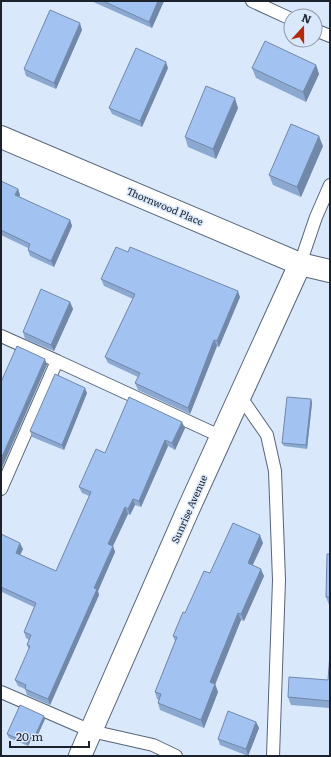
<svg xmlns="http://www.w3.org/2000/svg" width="331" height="757" font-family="Literata,serif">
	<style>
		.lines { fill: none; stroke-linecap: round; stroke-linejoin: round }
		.service-casing { stroke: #566579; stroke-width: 14 }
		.minor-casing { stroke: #566579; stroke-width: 24 }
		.service { stroke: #fff; stroke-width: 12 }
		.minor { stroke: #fff; stroke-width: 22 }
		.wall { fill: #8ba8d0 }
		.shaded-wall { fill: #7188a9 }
		.building { fill: #a2c3f2; stroke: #7188a9 }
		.labels { text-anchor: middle; stroke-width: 3; stroke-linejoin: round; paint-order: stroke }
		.street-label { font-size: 10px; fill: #1c222b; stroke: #dae8fb }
	</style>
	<rect width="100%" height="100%" fill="#dae8fb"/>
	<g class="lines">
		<g class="service-casing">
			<path id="service" d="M252,1L291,19
				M315,30L330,36
				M300,264L316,217L330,185
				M1,336L57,361L1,489
				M57,361L222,437
				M240,396L267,435L275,471L279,580L273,756
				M1,692L91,731L153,745L176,756"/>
		</g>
		<g class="minor-casing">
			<path id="minor" d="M1,137L300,264L330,271
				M80,756L187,512L300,264"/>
		</g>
		<use href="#service" class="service"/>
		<use href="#minor" class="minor"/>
	</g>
	<path class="wall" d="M91,1H164L152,28Z
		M82,30L56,89L26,76L24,69Z
		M316,65L319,74L306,102L256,78L252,68Z
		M168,68L142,127L112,114L109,108Z
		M238,108L216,159L188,147L185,137Z
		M323,146L301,197L273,185L269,175Z
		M1,181L18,189L20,195L19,197L70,220L72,226L54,267L30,256L28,250V248L1,235Z
		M128,252L240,297L219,347L217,346L190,414L138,390L135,383L138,377L108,363L105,357L133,299L104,286L101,279Z
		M70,302L73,309L54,351L25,339L23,332Z
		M87,393L64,450L32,437L30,431Z
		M311,399L312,403L307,449L284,446L282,443Z
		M185,428L175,450L168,446L141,507L135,505L130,515L128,514L113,546L115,552L98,591L99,595L50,705L27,695L25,689L18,686L15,680L29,650L27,645L29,640L26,638L24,632L34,607L2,592L1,594V534L23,549L20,555L56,571L89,496L82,493L79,487L105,453Z
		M263,543L252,565L264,576L244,621L241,620L215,684L218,692L204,728L160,710L158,703L159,700L157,699L155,692L175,641L173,636L210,573Z
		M330,554V605H329L326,597Z
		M330,654V708L291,705L288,697L328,680Z
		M45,719L36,739L32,738L28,746L9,738L7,734Z
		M256,722L259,728L248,756L220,745L218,739Z"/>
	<path class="shaded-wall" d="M158,1H164L152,28L149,22Z
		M80,23L82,30L56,89L54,83Z
		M166,62L168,68L142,127L140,121Z
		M316,65L319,74L306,102L303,92Z
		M235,98L238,108L216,159L213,149Z
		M319,136L323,146L301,197L297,187Z
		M18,189L20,195L17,202L15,195Z
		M70,220L72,226L54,267L51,261Z
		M238,291L240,297L219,347L217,341Z
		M70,302L73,309L54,351L51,345Z
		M214,340L217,346L190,414L188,408Z
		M45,359L47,365L1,470V459Z
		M85,388L87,393L64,450L62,445Z
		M311,399L312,403L307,449L306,445Z
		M182,422L185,428L175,450L172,443Z
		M165,440L168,446L141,507L139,501Z
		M133,499L135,505L130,515L128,509Z
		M125,507L128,514L111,550L108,544Z
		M260,535L263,543L250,571L248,563Z
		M20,543L23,549L18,559L16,553Z
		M113,546L115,552L98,591L99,595L50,705L48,699L94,588Z
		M261,569L264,576L244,621L241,614Z
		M238,613L241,620L213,690L210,682Z
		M215,684L218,692L204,728L201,720Z
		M44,716L45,719L36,739L35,736Z
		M256,722L259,728L248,756L246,749Z
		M30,734L32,738L28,746L27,743Z"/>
	<path class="building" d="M103,1H158L149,22Z
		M50,10L80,23L54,83L24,69Z
		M265,41L316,65L303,92L252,68Z
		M136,48L166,62L140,121L109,108Z
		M206,86L235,98L213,149L185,137Z
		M291,124L319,136L297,187L269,175Z
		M1,181L18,189L15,195L70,220L51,261L28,250L30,244L1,230Z
		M116,247L128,252L130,247L238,291L217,341L214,340L188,408L135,383L140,373L105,357L135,294L101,279Z
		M41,289L70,302L51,345L23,332Z
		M17,346L45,359L1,459V382Z
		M55,374L85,388L62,445L30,431Z
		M129,397L182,422L172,443L165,440L139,501L133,499L128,509L125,507L108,544L113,546L94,588L97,589L48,699L25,689L26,685L15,680L30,646L27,645L31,635L24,632L36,603L1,587V534L20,543L16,553L56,571L91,492L79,487L96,449L105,453Z
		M287,397L311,399L306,445L282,443Z
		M233,523L260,535L248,563L261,569L241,614L238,613L210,682L215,684L201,720L158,703L161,694L155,692L177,637L173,636L183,612L185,613L204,571L210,573Z
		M327,554H330V597H326Z
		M330,654V701L288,697L289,677L328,680Z
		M20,705L44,716L35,736L30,734L27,743L7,734Z
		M228,711L256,722L246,749L218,739Z"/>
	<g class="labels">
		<g class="street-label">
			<text transform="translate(165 206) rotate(23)" y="4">Thornwood Place</text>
			<text transform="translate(189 509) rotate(-66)" y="4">Sunrise Avenue</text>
		</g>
	</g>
	<rect width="331" height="757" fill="none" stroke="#1c222b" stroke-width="4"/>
	<g transform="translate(303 28) rotate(21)"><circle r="19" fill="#dae8fb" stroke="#8e99a8"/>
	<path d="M0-3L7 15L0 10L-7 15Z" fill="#b4280c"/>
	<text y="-6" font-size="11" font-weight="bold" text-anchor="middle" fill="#1c222b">N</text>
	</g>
	<path d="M10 741v6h79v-6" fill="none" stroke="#1c222b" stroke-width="2"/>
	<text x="16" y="741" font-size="12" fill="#1c222b" stroke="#dae8fb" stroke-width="3" paint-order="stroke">20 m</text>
</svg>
